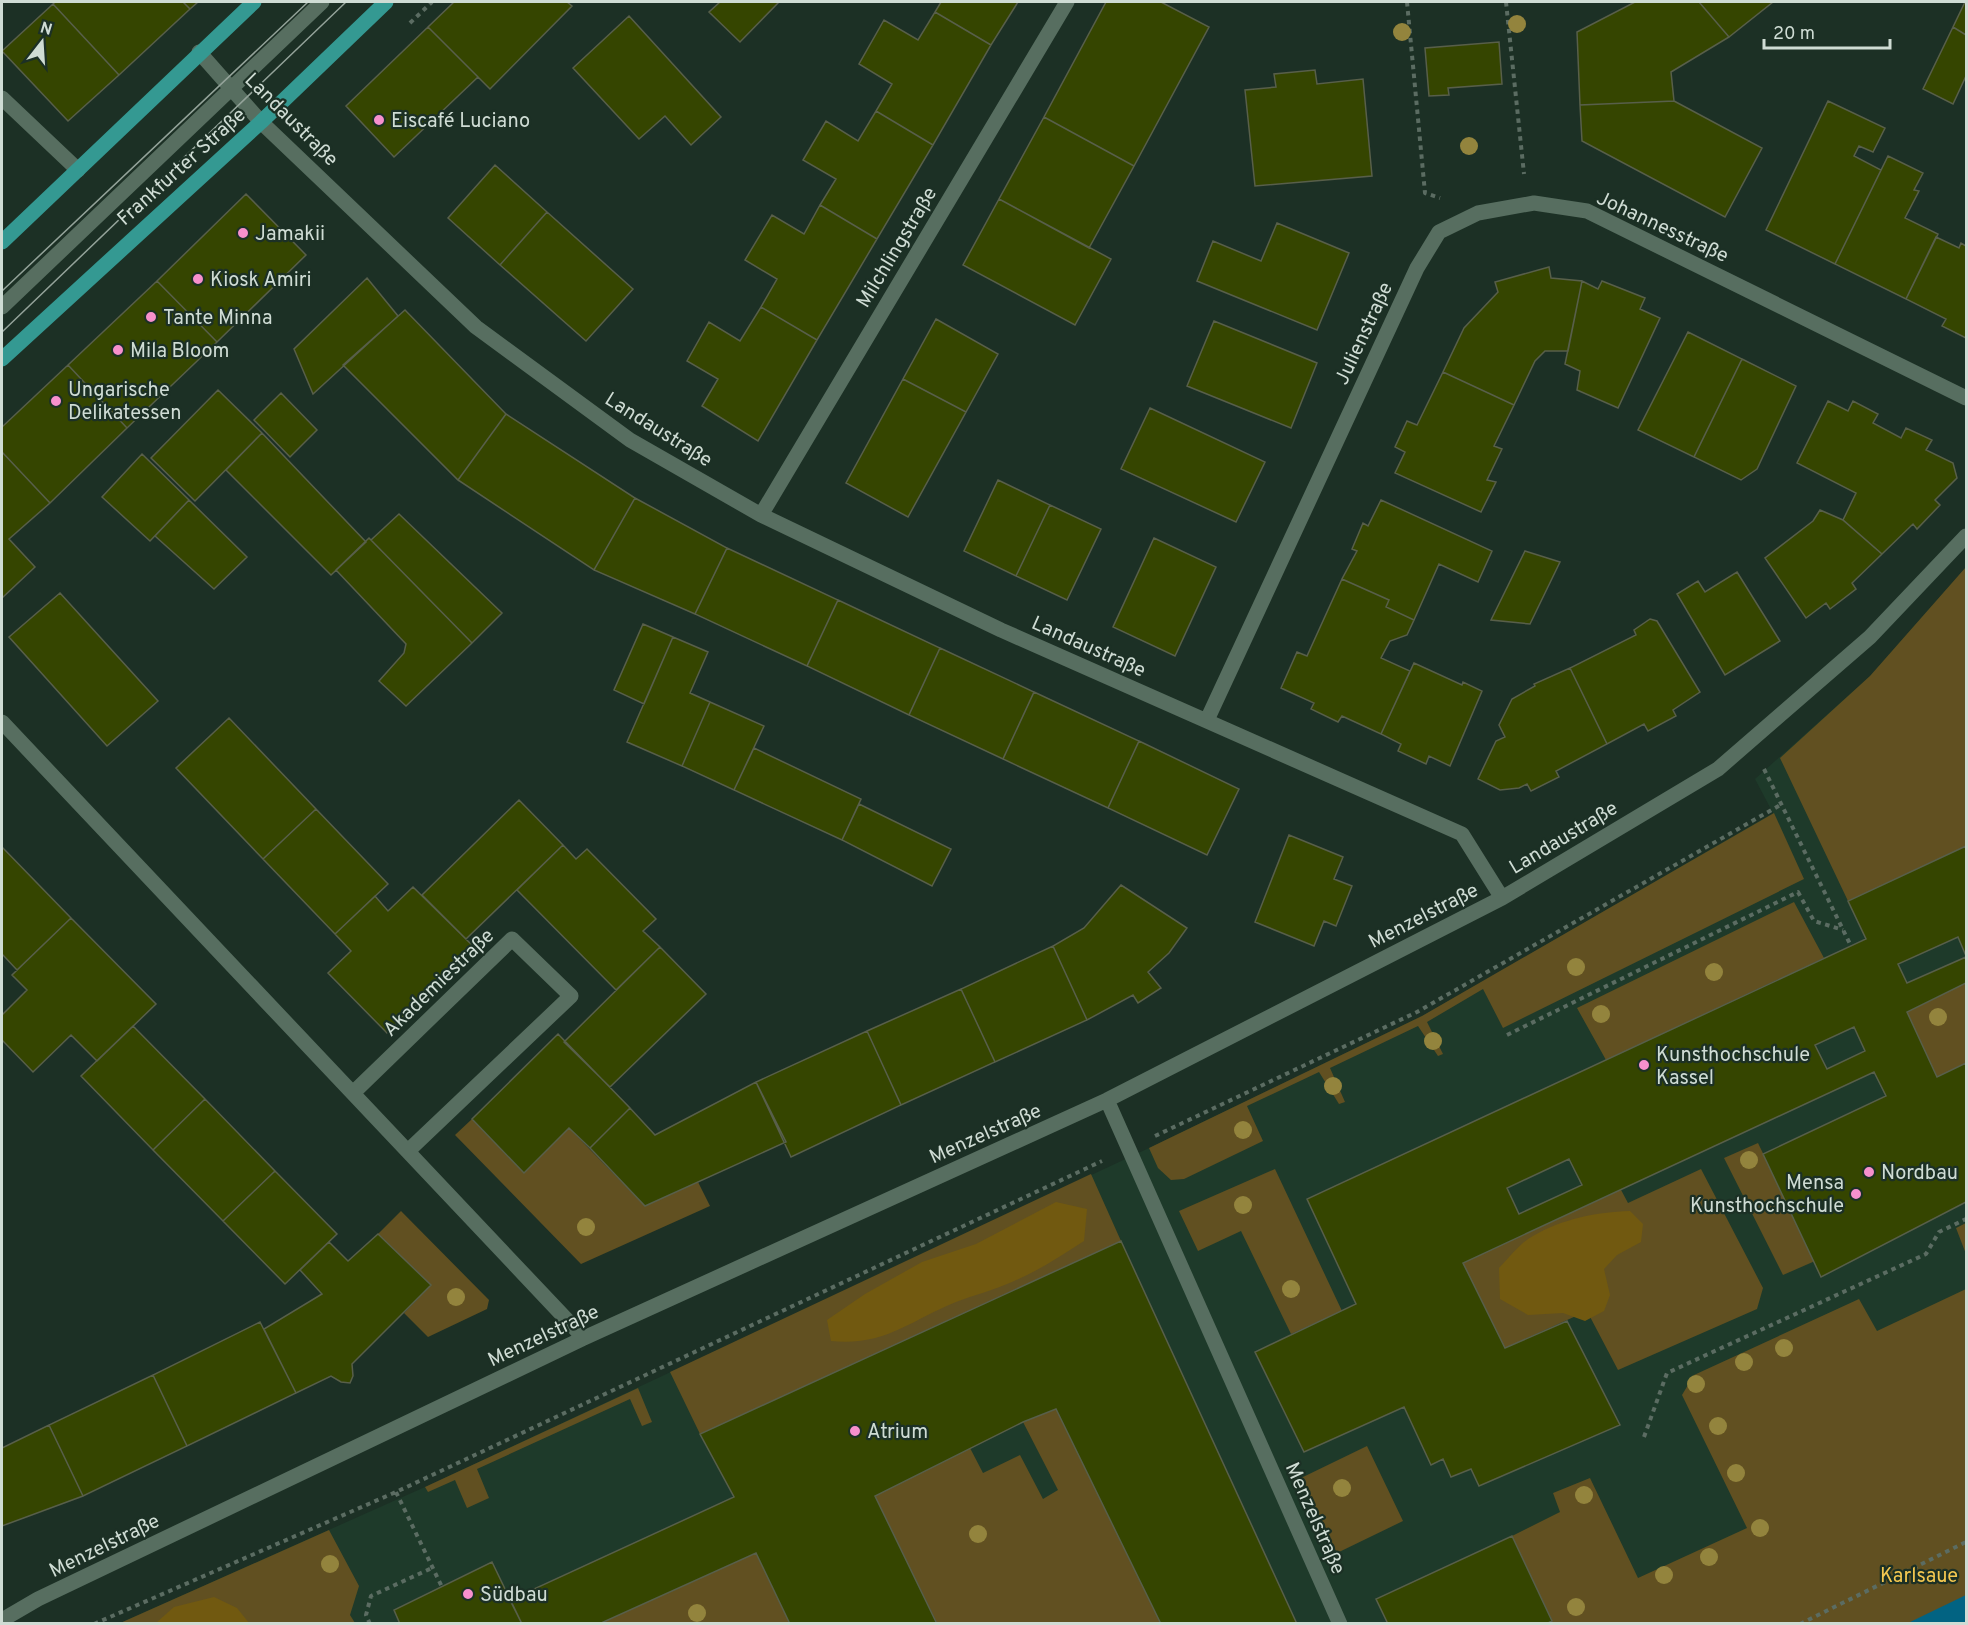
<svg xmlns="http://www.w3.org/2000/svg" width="1968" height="1625" font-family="Overpass,sans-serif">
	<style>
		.built { fill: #1e3a2a }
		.green { fill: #615021 }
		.forest { fill: #715910 }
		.water { fill: #026382 }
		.building { fill: #354500; stroke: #585f4a; stroke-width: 1.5; fill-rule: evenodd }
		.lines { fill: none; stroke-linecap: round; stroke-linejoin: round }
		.path { stroke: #5b6c62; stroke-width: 4; stroke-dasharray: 4.5 4.5; stroke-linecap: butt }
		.minor { stroke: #576e60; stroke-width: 15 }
		.major { stroke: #349992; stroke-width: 15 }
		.tram { stroke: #94a39a; stroke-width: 1.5 }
		.tree { fill: #93843d }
		.poi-dot { fill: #f790cd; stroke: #1c3025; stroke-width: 2 }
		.labels { text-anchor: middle; stroke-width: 4.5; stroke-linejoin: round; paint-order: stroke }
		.street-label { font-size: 20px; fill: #cfdcd4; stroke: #1c3025 }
		.poi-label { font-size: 20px; fill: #cfdcd4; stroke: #1c3025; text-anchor: start }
		.park-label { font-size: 20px; fill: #f4c850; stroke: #1c3025 }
	</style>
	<rect width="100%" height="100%" fill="#1c3025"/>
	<path class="built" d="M1966,567V1500L1710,1623L118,1624L425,1487L1149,1148L1422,1016L1480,983L1773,813L1755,779L1870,676Z"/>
	<path class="green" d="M1966,567V846L1848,901L1780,758L1870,676Z
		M1774,813L1804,879L1503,1028L1483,989L1427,1022L1443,1054L1438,1056L1418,1026L1330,1068L1345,1102L1339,1104L1319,1072L1247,1106L1263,1141L1184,1179L1171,1180L1158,1168L1149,1148L1422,1016Z
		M1794,902L1824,958L1606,1060L1577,1008Z
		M1966,983V1063L1937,1077L1907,1012Z
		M472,1119L524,1173L569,1128L645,1206L698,1182L710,1206L581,1264L455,1135Z
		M1758,1143L1815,1261L1783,1275L1724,1158Z
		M1275,1169L1342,1311L1291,1334L1241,1231L1198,1251L1179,1211Z
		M1701,1169L1763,1288L1757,1309L1618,1370L1587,1311L1505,1348L1463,1263L1620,1188L1628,1203Z
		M1091,1174L1121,1241L700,1434L670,1372Z
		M401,1211L489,1300L487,1309L428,1337L404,1313L431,1285L378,1234Z
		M1966,1223V1254L1956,1228Z
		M1966,1289V1623H1546L1552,1620L1512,1536L1560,1512L1553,1493L1590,1478L1638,1578L1747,1528L1682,1395L1694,1375L1859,1299L1877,1331Z
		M638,1388L652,1422L642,1426L630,1399L477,1469L489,1498L467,1508L455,1480L428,1492L425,1487Z
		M1056,1409L1161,1623H937L875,1496L970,1448L983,1473L1020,1455L1043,1499L1058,1490L1023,1422Z
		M1367,1446L1403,1521L1337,1553L1301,1478Z
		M329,1530L359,1586L350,1615L355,1623L118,1624Z
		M756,1553L790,1623L599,1624Z"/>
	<path class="forest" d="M1056,1202L1087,1209L1084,1241C1061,1256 1038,1271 1012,1282C994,1290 974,1295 956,1302C909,1321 886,1346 831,1341L827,1320L865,1294L922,1262L976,1244Z
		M1630,1211L1643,1224L1641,1242L1617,1255L1604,1269L1610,1295L1604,1311L1585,1321L1563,1313L1528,1315L1500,1299L1499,1268C1509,1258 1520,1243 1533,1236C1562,1219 1597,1212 1630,1211Z
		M214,1597L237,1608L249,1623H156L174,1607Z"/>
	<path class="water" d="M1966,1595V1623H1908Z"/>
	<path class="building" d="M55,2H183L190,9L119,75L53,4Z
		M183,2H198L190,9Z
		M454,2H567L572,6L490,89L428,27Z
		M720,2H779L740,42L709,12Z
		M941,2H1018L991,45L935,12Z
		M1106,2H1161L1209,27L1134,166L1044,117Z
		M1635,2H1699L1729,37L1671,72L1674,101L1580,105L1577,32Z
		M1699,2H1773L1729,37Z
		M1965,2H1966V35L1953,27Z
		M53,4L119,75L68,121L2,51Z
		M935,12L991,45L933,145L876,111L892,84L859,64L884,20L918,40Z
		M629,16L721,117L691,145L665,116L639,139L573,68Z
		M428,27L478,77L394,157L346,106Z
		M1953,27L1966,35V76L1953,104L1923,89Z
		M1499,42L1502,84L1448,88L1449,95L1429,96L1425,48Z
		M1315,70L1317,84L1363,79L1372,176L1255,186L1245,90L1276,87L1274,74Z
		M1674,101L1762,148L1725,217L1582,141L1580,105Z
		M1828,101L1885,128L1873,152L1859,146L1854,156L1881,170L1835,264L1766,230Z
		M876,111L933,145L877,239L820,205L836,179L803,160L826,121L858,141Z
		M1044,117L1134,166L1089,248L999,199Z
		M1888,156L1923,173L1914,190L1919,191L1905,218L1938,234L1906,299L1835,264Z
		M495,165L547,212L500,265L448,218Z
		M246,194L306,255L217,342L157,281Z
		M999,199L1111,259L1075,325L963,265Z
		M820,205L877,239L817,340L761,307L777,279L745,260L772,215L804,234Z
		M547,212L633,289L586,341L500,265Z
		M1277,223L1349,253L1317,330L1197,281L1213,241L1261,261Z
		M1936,237L1959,248L1961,243L1966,246V338L1942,326L1946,319L1906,299Z
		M1549,267L1551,278L1582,281L1568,351H1545L1535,361L1514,405L1443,372L1464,328L1498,292L1495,282Z
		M367,278L398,316L313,394L294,349Z
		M157,281L217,342L127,428L68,365Z
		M1582,281L1598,289L1602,281L1645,298L1640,309L1660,318L1618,408L1577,390L1580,371L1565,364Z
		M761,307L817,340L758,441L702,406L718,379L687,361L709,322L740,341Z
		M405,310L506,414L458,480L343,365Z
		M936,319L998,354L966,412L903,379Z
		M1214,321L1317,363L1291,428L1187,386Z
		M1688,332L1742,359L1694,457L1638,430Z
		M1742,359L1796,386L1757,469L1741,480L1694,457Z
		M68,365L127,428L50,503L2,452V427Z
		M1443,372L1514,405L1494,446L1502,449L1487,480L1496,482L1481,512L1395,473L1405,452L1395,447L1407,421L1417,425Z
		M903,379L966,412L908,517L846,483Z
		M218,390L262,433L195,501L151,458Z
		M281,393L317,430L290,457L254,420Z
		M1828,401L1848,411L1853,401L1878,414L1873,423L1901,438L1906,428L1932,440L1926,450L1953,463L1957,478L1935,500L1940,505L1917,529L1913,524L1882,554L1843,520L1856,493L1797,463Z
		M1150,408L1265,462L1236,522L1121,469Z
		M506,414L635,498L594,570L458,480Z
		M262,433L366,542L331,575L226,470Z
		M2,452L50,503L9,539L35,567L2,598Z
		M142,454L189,500L150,541L102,497Z
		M998,480L1050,505L1016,576L964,551Z
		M635,498L727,548L695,614L594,570Z
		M189,500L247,557L214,589L155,536Z
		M1381,500L1492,551L1478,582L1439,564L1414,620L1386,607L1389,600L1342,579L1357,551L1352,549L1363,523L1368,526Z
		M1050,505L1101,529L1067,600L1016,576Z
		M1820,510L1843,520L1882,554L1852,583L1856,589L1830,609L1826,603L1806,618L1765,558L1813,521Z
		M399,514L502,613L472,643L371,540Z
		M369,538L472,643L406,706L379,681L404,653L406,644L336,570Z
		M1154,538L1216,567L1175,656L1113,627Z
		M727,548L838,600L807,666L695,614Z
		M1525,551L1560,562L1530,624L1491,620Z
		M1737,572L1780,641L1725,675L1677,594L1698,581L1705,592Z
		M1342,579L1389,600L1386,607L1414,620L1407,635L1390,641L1381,658L1410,671L1381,734L1342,716L1338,722L1311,709L1314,703L1281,688L1297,652L1307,656Z
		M60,593L158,701L107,746L9,637Z
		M838,600L940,648L909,715L807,666Z
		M1650,619L1657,621L1700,692L1673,710L1676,716L1648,731L1644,724L1607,744L1570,668L1636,635L1634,630Z
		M643,624L673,637L644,704L614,690Z
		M673,637L708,652L690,693L710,702L682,766L627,742Z
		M940,648L1034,692L1003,759L909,715Z
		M1414,663L1462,685L1463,682L1482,691L1450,766L1429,756L1426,764L1398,751L1401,744L1381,734Z
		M1570,668L1607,744L1556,771L1559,777L1531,791L1527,784L1519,788L1500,790L1478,779L1496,741L1505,737L1499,725L1512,699L1535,686L1534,684Z
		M1034,692L1139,741L1108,808L1003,759Z
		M710,702L764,726L734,790L682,766Z
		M229,718L316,809L263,859L176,768Z
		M1139,741L1239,789L1207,855L1108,808Z
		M754,748L861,799L842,840L734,790Z
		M519,800L563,845L466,939L422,895Z
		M859,804L951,849L932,886L842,840Z
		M316,809L388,884L335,934L263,859Z
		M1289,835L1343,857L1334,879L1352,886L1336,926L1324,921L1314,946L1255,922Z
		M563,845L576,859L587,849L656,919L643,931L660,947L616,990L517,890Z
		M1966,846V956L1958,937L1898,964L1907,983L1966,957V983L1907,1012L1937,1077L1966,1063V1202L1821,1277L1763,1154L1886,1096L1874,1072L1463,1263L1505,1348L1567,1321L1620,1425L1479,1486L1471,1469L1451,1477L1443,1459L1431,1465L1404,1407L1304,1452L1255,1352L1356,1304L1307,1199L1866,939L1848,901ZM1854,1027L1865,1051L1827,1069L1815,1045ZM1569,1159L1582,1185L1519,1214L1507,1188Z
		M2,847L71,918L17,970L2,954Z
		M1121,885L1187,928L1169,953L1148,972L1161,988L1138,1003L1133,995L1087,1020L1053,946L1084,928Z
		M413,887L474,947L387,1033L328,973L351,951L335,934L375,896L388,911Z
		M71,918L156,1004L97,1061L71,1035L33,1072L2,1040V1015L27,990L12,975Z
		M1053,946L1087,1020L995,1062L961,989Z
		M660,947L706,994L610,1087L564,1042Z
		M961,989L995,1062L901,1105L867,1031Z
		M133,1026L205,1099L153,1150L81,1076Z
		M867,1031L901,1105L791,1157L756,1082Z
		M558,1034L630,1108L590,1148L569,1128L524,1173L472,1119Z
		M756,1082L786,1142L645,1206L590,1148L630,1108L655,1135Z
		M205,1099L275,1171L223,1221L153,1150Z
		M275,1171L337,1234L285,1284L223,1221Z
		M378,1234L431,1285L352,1364L353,1376L350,1383L341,1382L331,1376L296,1393L264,1329L322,1294L300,1270L329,1242L348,1261Z
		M1121,1241L1297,1624H1161L1056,1409L1023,1422L875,1496L937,1624H790L756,1553L599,1624H522L510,1600L734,1497L700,1434Z
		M260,1322L296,1393L187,1446L153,1375Z
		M153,1375L187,1446L83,1496L49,1425Z
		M49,1425L83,1496L2,1526V1448Z
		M1512,1536L1552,1621L1546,1624H1388L1376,1599Z
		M492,1562L522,1624H400L394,1610Z"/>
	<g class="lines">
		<path class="path" d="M1407,2L1425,193L1440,198
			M1506,2L1524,174
			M410,23L432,2
			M1764,769L1851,946
			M1507,1035L1798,892L1814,921L1843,930
			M1155,1136L1417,1012L1782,804
			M1644,1437L1667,1373L1926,1254L1939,1232L1966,1219
			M396,1492L442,1587
			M94,1624L396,1492L1102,1161
			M370,1624L366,1615L371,1596L432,1568
			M1800,1624L1966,1542"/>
		<path class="minor" d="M199,52L261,122L476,327L630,440L761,515L1001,630L1462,834L1502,898
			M2,98L78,170
			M2,307L322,2
			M761,515L1067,2
			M1207,720L1417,268L1439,232L1478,213L1534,203L1587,211L1966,398
			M2,722L584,1338
			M353,1093L512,939L571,996L408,1151
			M1107,1100L1340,1624
			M2,1620L38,1599L584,1338L1107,1100L1502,898L1718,769L1870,637L1966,536"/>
		<path class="major" d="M2,242L254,2
			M2,359L261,122L386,2"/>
		<path class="tram" d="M2,291L308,2
			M2,332L346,2"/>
	</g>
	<g class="tree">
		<circle cx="1517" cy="24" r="9"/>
		<circle cx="1402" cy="32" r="9"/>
		<circle cx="1469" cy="146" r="9"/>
		<circle cx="1576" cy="967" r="9"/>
		<circle cx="1714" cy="972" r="9"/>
		<circle cx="1601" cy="1014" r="9"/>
		<circle cx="1938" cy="1017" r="9"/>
		<circle cx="1433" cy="1041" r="9"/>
		<circle cx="1333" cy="1086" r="9"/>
		<circle cx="1243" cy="1130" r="9"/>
		<circle cx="1749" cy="1160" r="9"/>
		<circle cx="1243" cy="1205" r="9"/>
		<circle cx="586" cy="1227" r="9"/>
		<circle cx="1291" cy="1289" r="9"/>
		<circle cx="456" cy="1297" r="9"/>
		<circle cx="1784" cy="1348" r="9"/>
		<circle cx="1744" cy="1362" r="9"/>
		<circle cx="1696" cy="1384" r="9"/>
		<circle cx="1718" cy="1426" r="9"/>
		<circle cx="1736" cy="1473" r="9"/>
		<circle cx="1342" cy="1488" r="9"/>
		<circle cx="1584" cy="1495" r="9"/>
		<circle cx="1760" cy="1528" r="9"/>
		<circle cx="978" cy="1534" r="9"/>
		<circle cx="1709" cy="1557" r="9"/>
		<circle cx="330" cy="1564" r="9"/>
		<circle cx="1664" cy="1575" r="9"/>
		<circle cx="1576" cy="1607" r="9"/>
		<circle cx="697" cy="1613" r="9"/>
	</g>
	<g class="poi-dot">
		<circle cx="379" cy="120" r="6"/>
		<circle cx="243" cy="233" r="6"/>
		<circle cx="198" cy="279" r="6"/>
		<circle cx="151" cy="317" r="6"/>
		<circle cx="118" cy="350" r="6"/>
		<circle cx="56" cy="401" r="6"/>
		<circle cx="1644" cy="1065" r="6"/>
		<circle cx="1869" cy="1172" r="6"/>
		<circle cx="1856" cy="1194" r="6"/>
		<circle cx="855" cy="1431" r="6"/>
		<circle cx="468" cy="1594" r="6"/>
	</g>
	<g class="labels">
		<g class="street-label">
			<text transform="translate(292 119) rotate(45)" y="7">Landaustraße</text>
			<text transform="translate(181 166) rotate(-42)" y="7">Frankfurter Straße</text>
			<text transform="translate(1663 226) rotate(25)" y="7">Johannesstraße</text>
			<text transform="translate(896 247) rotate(-59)" y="7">Milchlingstraße</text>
			<text transform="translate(1363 333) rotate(-65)" y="7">Julienstraße</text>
			<text transform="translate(659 429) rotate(32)" y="7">Landaustraße</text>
			<text transform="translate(1089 646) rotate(24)" y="7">Landaustraße</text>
			<text transform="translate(1563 837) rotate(-31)" y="7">Landaustraße</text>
			<text transform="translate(1423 915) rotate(-27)" y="7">Menzelstraße</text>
			<text transform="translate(438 982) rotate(-44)" y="7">Akademiestraße</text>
			<text transform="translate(985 1133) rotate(-24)" y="7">Menzelstraße</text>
			<text transform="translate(543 1335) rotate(-25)" y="7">Menzelstraße</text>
			<text transform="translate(1316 1518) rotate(66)" y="7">Menzelstraße</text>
			<text transform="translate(104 1545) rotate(-26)" y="7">Menzelstraße</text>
		</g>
		<g class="poi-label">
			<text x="391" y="127">Eiscafé Luciano</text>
			<text x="255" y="240">Jamakii</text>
			<text x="210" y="286">Kiosk Amiri</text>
			<text x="163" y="324">Tante Minna</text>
			<text x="130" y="357">Mila Bloom</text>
			<text x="68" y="396">Ungarische<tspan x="68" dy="23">Delikatessen</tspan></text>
			<text x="1656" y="1061">Kunsthochschule<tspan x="1656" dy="23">Kassel</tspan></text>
			<text x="1881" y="1179">Nordbau</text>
			<text x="1844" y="1189" text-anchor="end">Mensa<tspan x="1844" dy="23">Kunsthochschule</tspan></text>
			<text x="867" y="1438">Atrium</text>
			<text x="480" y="1601">Südbau</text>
		</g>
		<g class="park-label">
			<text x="1919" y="1582">Karlsaue</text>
		</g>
	</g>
	<rect width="1968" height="1625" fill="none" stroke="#cfdcd4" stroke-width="6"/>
	<g transform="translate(42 42) rotate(17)" stroke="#1c3025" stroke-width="4.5" paint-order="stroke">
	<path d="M0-4.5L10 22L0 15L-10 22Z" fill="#cfdcd4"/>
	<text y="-9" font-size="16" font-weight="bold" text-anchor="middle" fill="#cfdcd4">N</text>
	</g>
	<path d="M1764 39v9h126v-9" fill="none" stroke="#cfdcd4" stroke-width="3"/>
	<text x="1773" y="39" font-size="18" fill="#cfdcd4" stroke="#1c3025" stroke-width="4.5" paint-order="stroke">20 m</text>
</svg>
